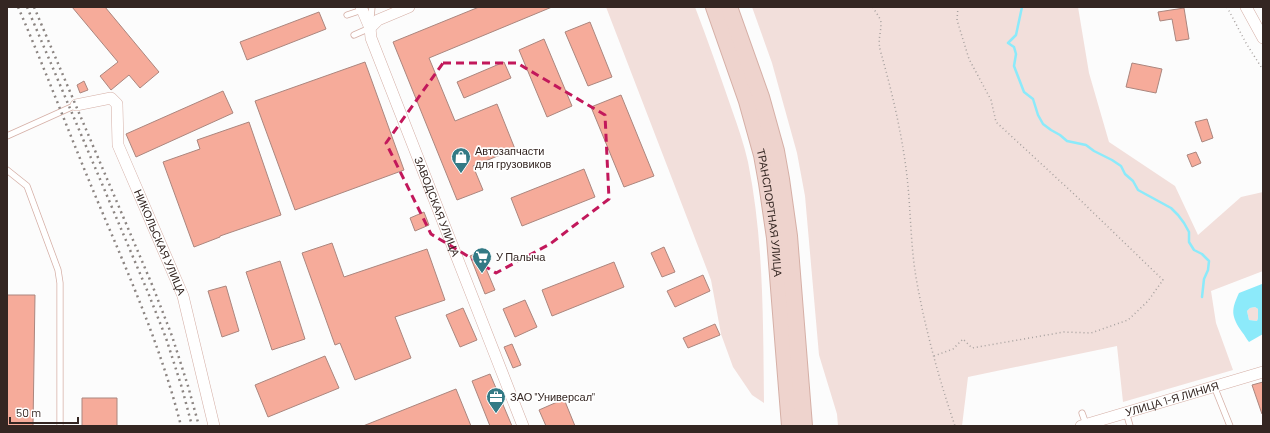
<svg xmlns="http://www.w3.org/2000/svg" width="1270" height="433" font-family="Barlow,sans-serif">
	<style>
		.green { fill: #f2dfdb }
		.water { fill: #8ceafa; fill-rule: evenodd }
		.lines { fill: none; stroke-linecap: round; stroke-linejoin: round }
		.stream { stroke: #8ceafa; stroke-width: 2.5 }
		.building { fill: #f6ab9a; stroke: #ab867e }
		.lane-casing { stroke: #d5afa6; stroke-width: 7 }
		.street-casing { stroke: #d5afa6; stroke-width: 12 }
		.secondary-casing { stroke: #d5afa6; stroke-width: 18 }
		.path { stroke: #a7a19f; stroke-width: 1.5; stroke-dasharray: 1 3; stroke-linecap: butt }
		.lane { stroke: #fff; stroke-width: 5.5 }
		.street { stroke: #fff; stroke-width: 11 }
		.secondary { stroke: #eed3cd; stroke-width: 16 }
		.rail { stroke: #8c8582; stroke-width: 2.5; stroke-dasharray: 2 4; stroke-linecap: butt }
		.marked { fill: none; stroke: #c2185b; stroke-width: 3; stroke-dasharray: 8 5; stroke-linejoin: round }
		.labels { text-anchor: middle; stroke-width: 3.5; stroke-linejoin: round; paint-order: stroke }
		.poi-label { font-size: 11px; fill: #342622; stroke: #fff; text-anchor: start }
		.street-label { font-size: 11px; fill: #342622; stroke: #fff }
	</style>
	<rect width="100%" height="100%" fill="#fcfcfc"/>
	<path class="green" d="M606,7H695C708,41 720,75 732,110C738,127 744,144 748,162C764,241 763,323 764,403L752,395L733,367L721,334L711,280Z
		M752,7H1078L1089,73L1109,142L1175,186L1198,235L1241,197L1263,192V271L1211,291L1216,323L1233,370L1123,402L1117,346L968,377L962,426H838L837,414L819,355L805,196L797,153L772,63Z
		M1255,307L1258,309V318L1257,321L1249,320L1247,311L1250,308Z"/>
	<path class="water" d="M1262,284L1263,287V334L1249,342C1246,339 1245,335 1242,332C1231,316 1231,310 1239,293ZM1255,307L1258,309V318L1257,321L1249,320L1247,311L1250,308Z"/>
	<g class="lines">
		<path class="stream" d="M1022,7L1016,35L1008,43L1014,47L1016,54L1014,66L1024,92L1033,99L1038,115L1043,124L1051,130L1060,135L1067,141L1086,145L1094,151L1112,160L1121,166L1125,174L1133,181L1138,190L1171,208L1178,215L1184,223L1189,232V242L1194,250L1202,254L1209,261L1208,270L1204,279L1202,297"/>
	</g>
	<path class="building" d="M72,7H105L159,72L140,88L129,75L111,90L100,76L118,62Z
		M479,7H552L429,58L455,121L497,104L515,149L473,166L483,190L457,200L393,42Z
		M1184,8L1189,39L1176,41L1172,19L1160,21L1158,12Z
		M319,12L326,29L247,60L240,42Z
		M590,22L612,77L588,86L565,32Z
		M544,39L572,106L547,117L519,50Z
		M365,62L404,170L295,210L255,101Z
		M504,62L511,78L464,98L457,82Z
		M1132,63L1162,69L1156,93L1126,87Z
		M84,81L88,90L80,93L77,85Z
		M223,91L233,113L136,157L126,134Z
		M621,95L654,176L624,187L591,107Z
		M1207,119L1213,138L1202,142L1195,122Z
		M249,122L281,215L220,236V237L194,247L163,162L200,149L197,140Z
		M1196,152L1201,163L1192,167L1187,155Z
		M584,169L595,197L522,226L511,198Z
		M424,212L429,225L415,231L410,218Z
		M332,243L344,277L427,249L445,300L395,317L411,358L355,380L340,343L335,345L302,253Z
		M664,247L675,272L662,277L651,253Z
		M479,252L495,290L485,294L470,256Z
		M280,261L305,339L272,350L246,272Z
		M614,262L624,287L552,316L542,290Z
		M703,275L710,291L675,307L667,291Z
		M226,286L239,331L222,337L208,291Z
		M7,295H35L33,426H7Z
		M525,300L537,327L515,337L503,309Z
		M463,308L477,340L460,347L446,315Z
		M715,324L720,335L688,348L683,338Z
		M512,344L521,365L513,368L504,347Z
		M325,356L339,388L268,417L255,385Z
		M490,374L512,426H490L472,381Z
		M1263,382V414H1262L1252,385Z
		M456,389L471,426H363Z
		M82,398H117V426H82Z
		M564,399L575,426H546L539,410Z"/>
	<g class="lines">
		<g class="lane-casing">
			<path id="lane" d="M347,15L362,10
				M354,35L370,28L372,7
				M7,136L76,105
				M7,170L27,186L58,270L60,283V426
				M1214,386L1230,426
				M1126,412L1130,426
				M1082,413L1086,424"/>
		</g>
		<g class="street-casing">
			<g id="street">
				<path id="s1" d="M361,7L370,28L371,38L523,426"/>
				<path d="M1246,7L1263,38"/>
				<path d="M370,28L378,20L409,7"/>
				<path id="s2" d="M76,105L111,98L117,104L118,145L183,296L214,426"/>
				<path id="s3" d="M1081,426L1263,372"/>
			</g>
		</g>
		<g class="secondary-casing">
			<g id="secondary">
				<path id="s4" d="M714,7L747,101L762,155L767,183L775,238L790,426"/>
				<path d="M729,7L761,97L776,151L781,179L789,236L804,426"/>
			</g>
		</g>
		<path class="path" d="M873,7C875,12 881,18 881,23C881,35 877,40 881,53C893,95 904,143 908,186C911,219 911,251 917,283C926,332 939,379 955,426
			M1227,7L1246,43L1263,70
			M934,356L953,349L963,339L972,348L1064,332L1091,333L1128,320L1148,301L1163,280L1075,195L996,122L991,100L969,59L957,20L958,7"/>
		<use href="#lane" class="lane"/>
		<use href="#street" class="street"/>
		<use href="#secondary" class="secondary"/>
		<path class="rail" d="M18,7C45,69 69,133 95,195C127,271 161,346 181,426
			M27,7L147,290L166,338L182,388L192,426
			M34,7L153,287L172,336L188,386L199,426"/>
	</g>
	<path class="marked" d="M443,63H517L605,115L609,199L550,244L496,273L431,234L386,143Z"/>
	<defs>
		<g id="shop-pin" transform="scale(1)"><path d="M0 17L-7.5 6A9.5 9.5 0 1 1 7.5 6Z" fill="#337a85" stroke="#fff"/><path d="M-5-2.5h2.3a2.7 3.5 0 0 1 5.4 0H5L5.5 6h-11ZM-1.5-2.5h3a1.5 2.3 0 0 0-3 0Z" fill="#fff"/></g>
		<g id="supermarket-pin" transform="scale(1)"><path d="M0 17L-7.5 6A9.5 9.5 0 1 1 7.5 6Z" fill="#337a85" stroke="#fff"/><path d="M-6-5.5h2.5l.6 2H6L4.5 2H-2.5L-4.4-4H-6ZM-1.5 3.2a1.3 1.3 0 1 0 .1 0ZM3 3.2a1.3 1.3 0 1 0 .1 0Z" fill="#fff"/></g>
		<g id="office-pin" transform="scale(1)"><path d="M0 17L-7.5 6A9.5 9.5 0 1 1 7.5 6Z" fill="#337a85" stroke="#fff"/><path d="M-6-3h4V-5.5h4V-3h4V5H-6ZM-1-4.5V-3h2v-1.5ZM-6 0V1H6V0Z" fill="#fff"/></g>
	</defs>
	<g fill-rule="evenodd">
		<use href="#shop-pin" x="461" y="157"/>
		<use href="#supermarket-pin" x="482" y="257"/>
		<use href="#office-pin" x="496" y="397"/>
	</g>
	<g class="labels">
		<g class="poi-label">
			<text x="475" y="155">Автозапчасти<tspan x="475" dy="13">для грузовиков</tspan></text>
			<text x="496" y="261">У Палыча</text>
			<text x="510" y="401">ЗАО "Универсал"</text>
		</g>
		<g class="street-label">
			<text dy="4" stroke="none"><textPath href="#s1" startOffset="214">ЗАВОДСКАЯ УЛИЦА</textPath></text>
			<text dy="4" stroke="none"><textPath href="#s4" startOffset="214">ТРАНСПОРТНАЯ УЛИЦА</textPath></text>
			<text dy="4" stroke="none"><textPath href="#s2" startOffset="191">НИКОЛЬСКАЯ УЛИЦА</textPath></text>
			<text dy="4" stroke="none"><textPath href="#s3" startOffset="95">УЛИЦА 1-Я ЛИНИЯ</textPath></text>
		</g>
	</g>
	<rect width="1270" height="433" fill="none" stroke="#342622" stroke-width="16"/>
	<path d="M10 417v6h68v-6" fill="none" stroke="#342622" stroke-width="2"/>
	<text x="16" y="417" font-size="12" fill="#342622" stroke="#ffffff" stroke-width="3" paint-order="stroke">50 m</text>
</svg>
